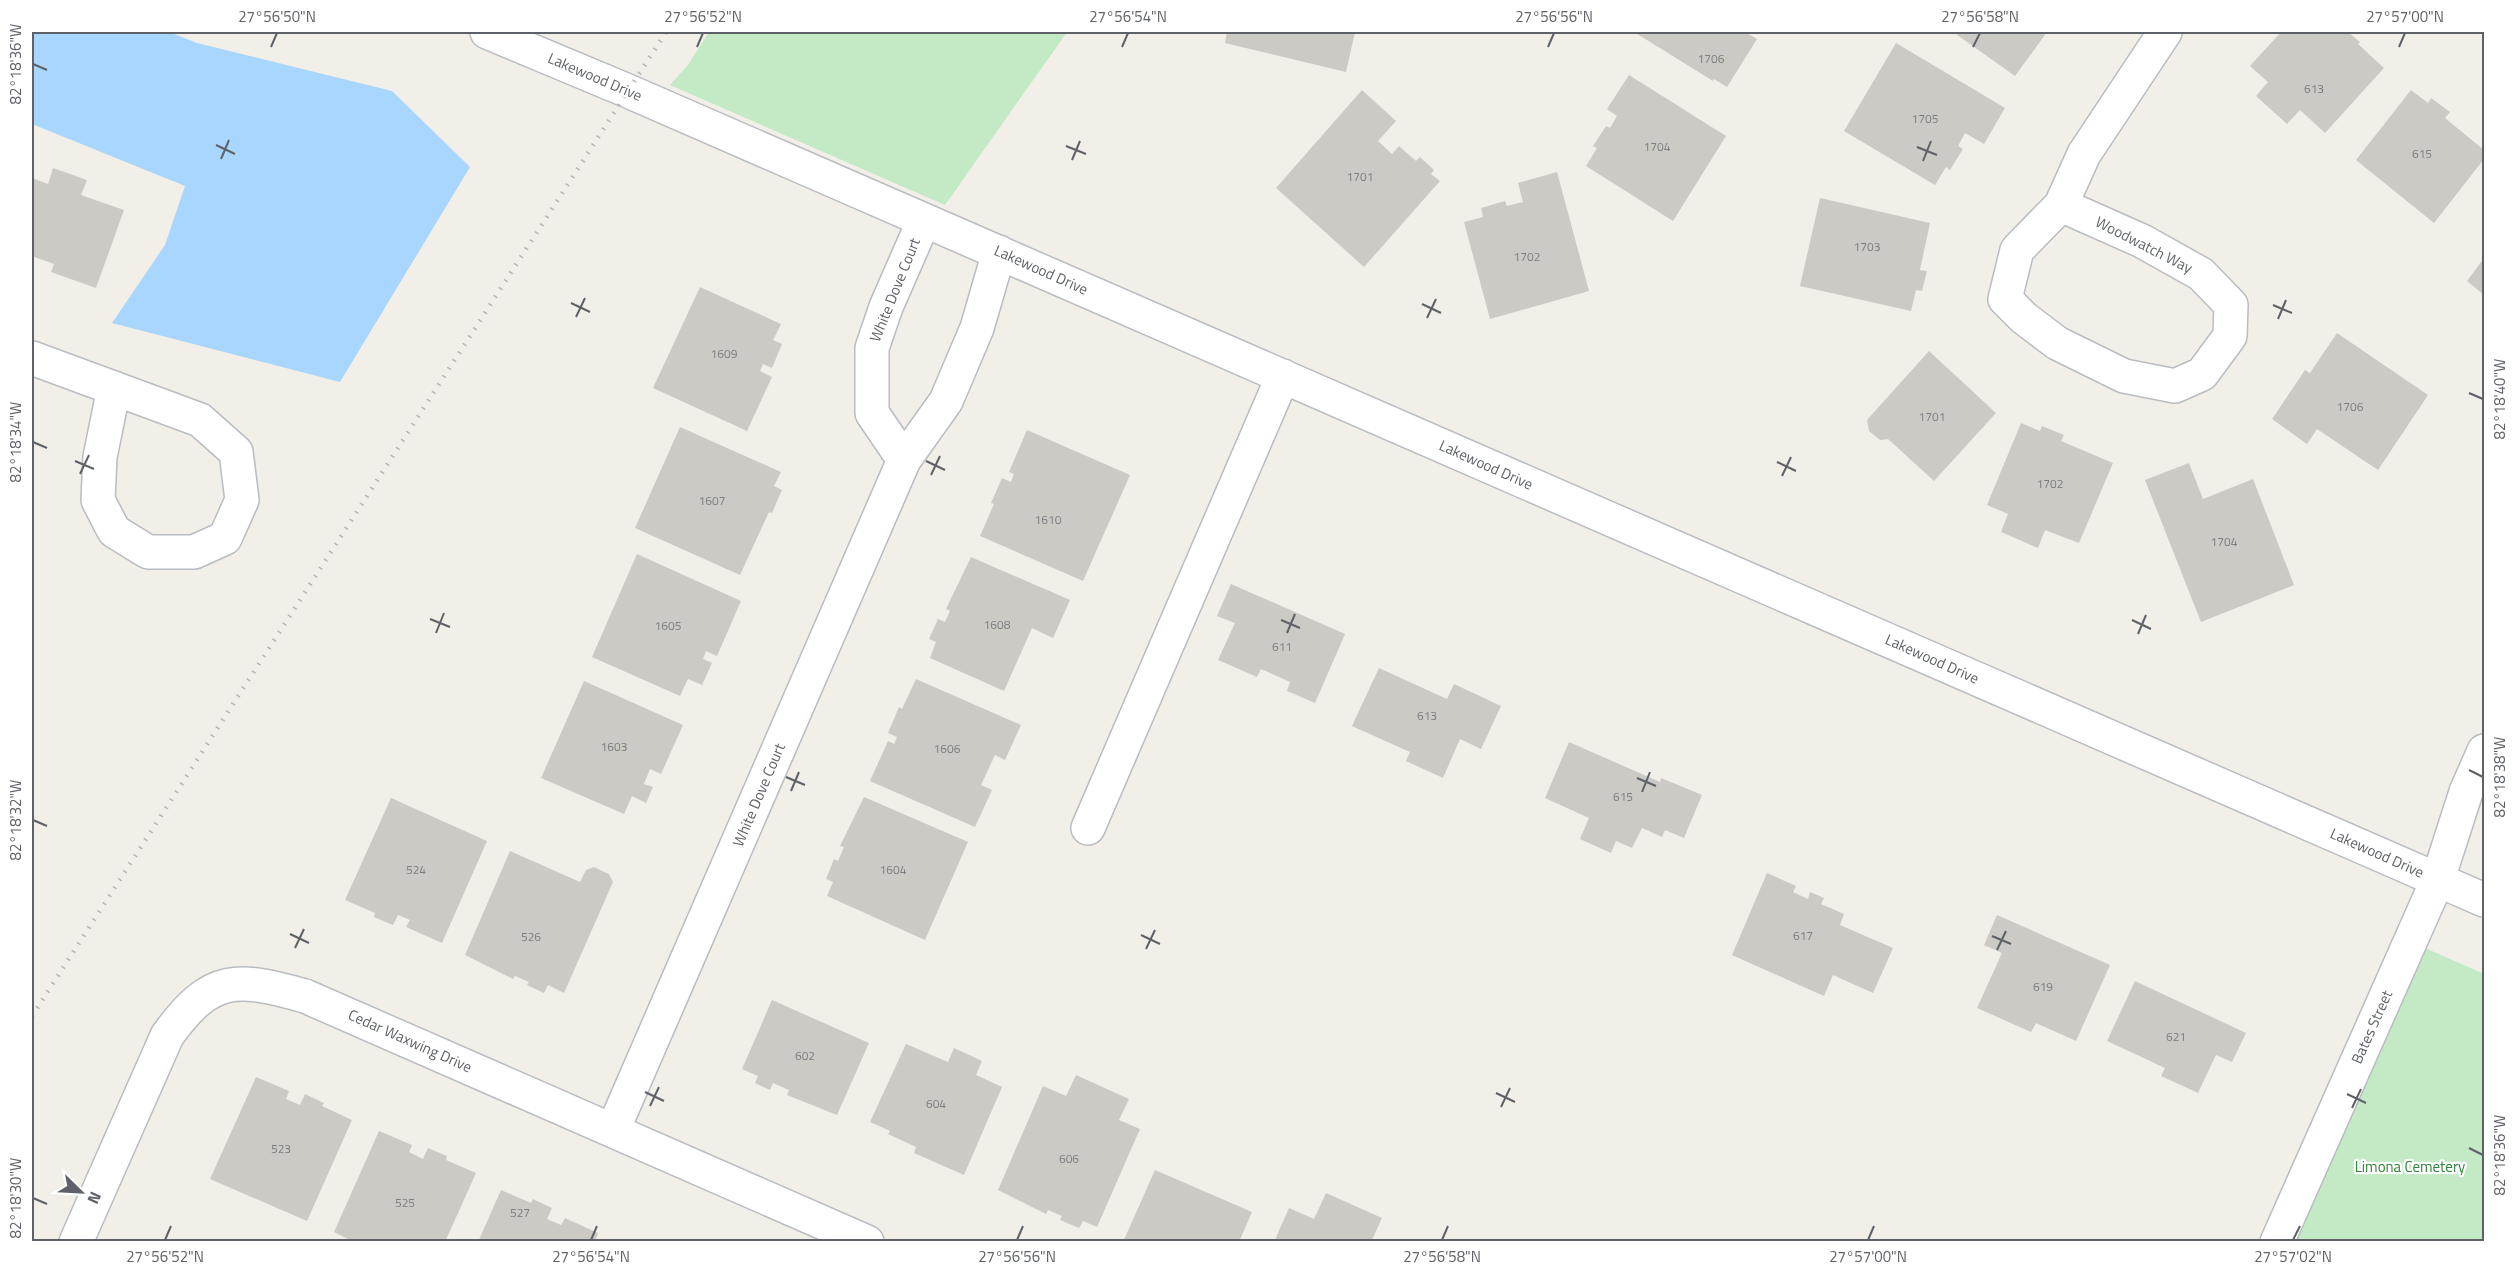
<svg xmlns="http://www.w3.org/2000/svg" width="2516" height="1273" font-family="'Titillium Web',sans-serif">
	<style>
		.green { fill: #c3e9c5 }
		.water { fill: #a9d6ff }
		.building { fill: #cccac4 }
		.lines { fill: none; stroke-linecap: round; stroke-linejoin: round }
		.minor-casing { stroke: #b9bcc1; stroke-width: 36 }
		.minor { stroke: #fff; stroke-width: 33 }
		.rail { stroke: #b6b6b8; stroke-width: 4.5; stroke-dasharray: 1.5 8; stroke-linecap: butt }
		.ticks { fill: none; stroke: #5e6268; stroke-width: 2 }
		.labels { text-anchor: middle; stroke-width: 4.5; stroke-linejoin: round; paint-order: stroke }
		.number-label { font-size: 12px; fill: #7a7c7f }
		.street-label { font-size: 15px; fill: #5e6268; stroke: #fff }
		.park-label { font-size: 15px; fill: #308438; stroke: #fff }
		.neatline { fill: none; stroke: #5e6268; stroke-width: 2 }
		.ticks-label { font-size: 15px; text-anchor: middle; fill: #5e6268 }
	</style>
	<rect width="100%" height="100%" fill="#f1efe7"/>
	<path class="green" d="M709,32H1067L945,205L670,85L688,65Z
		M2425,948L2484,974V1241L2296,1242Z"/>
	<path class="water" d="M32,32H169L197,43L392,91L470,167L340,382L112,323L165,245L185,186L32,124Z"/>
	<path class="building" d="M1227,32H1355L1346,72L1225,43Z
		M1634,32H1745L1757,39L1727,87L1714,79L1713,81Z
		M1953,32H2047L2015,76Z
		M2281,32H2348L2360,42L2358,44L2384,68L2325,133L2300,110L2287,124L2256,96L2268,82L2250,66Z
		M1896,43L2005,108L1984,144L1965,133L1958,146L1963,149L1950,170L1946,167L1935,185L1844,131Z
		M1629,75L1726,136L1673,221L1586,166L1597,148L1593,146L1606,126L1610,128L1617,116L1607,109Z
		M1362,90L1396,121L1378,141L1392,154L1399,146L1416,161L1420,157L1434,170L1431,174L1440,181L1364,267L1276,188Z
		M2411,90L2428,103L2431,98L2450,112L2445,118L2484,150V159L2434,223L2356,160Z
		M53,168L87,180L81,195L124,210L96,288L51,272L54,264L32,256V178L48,184Z
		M1557,172L1589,291L1490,319L1464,222L1483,217L1481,208L1505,201L1507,206L1523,202L1518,183Z
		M1820,198L1930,223L1920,270L1927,271L1922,291L1916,290L1911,311L1800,286Z
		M2484,258V295L2467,281Z
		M700,287L781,324L773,340L782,344L772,368L763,364L760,371L772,377L747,431L653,388Z
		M2337,333L2428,395L2378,470L2317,429L2307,444L2272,419L2305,370L2310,373Z
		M1929,351L1996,413L1934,481L1888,439L1880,440L1869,431L1867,420Z
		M2021,423L2040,431L2042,426L2064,435L2061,441L2113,463L2079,543L2045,530L2038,548L2001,532L2008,514L1987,505Z
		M680,427L781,472L774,486L782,490L772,513L769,512L740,575L635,528Z
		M1027,430L1130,475L1083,581L980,536L994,504L991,503L1002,478L1011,482L1014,474L1009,472Z
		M2189,463L2203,499L2253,479L2294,585L2201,622L2145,480Z
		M637,554L741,601L717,656L706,651L703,659L712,663L702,685L688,679L680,696L592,657Z
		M971,557L1070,600L1053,638L1032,628L1004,691L930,658L936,642L929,639L938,619L945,622L950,611L946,609Z
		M1231,584L1345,634L1315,703L1287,691L1290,682L1261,669L1257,677L1218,660L1235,623L1217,616Z
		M1379,668L1447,699L1454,684L1501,706L1481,749L1460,739L1443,778L1406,761L1410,752L1352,726Z
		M916,679L1021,725L1005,760L995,755L981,785L992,790L975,827L870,781L888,741L894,744L897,737L888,733L899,707L902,709Z
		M584,681L683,725L661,774L650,769L644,784L653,787L646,803L632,796L624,814L541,778Z
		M1569,742L1660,782L1661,778L1702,795L1684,838L1665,830L1662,837L1642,828L1632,848L1616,841L1611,853L1580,839L1589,818L1545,798Z
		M864,797L968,842L925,940L827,896L833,882L826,879L834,859L838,861L844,847L840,846Z
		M391,798L487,841L442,943L406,927L410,920L398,915L393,925L374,917L375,913L345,900Z
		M510,851L580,882L586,870L594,867L609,874L613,882L564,993L548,985L544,993L527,985L529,982L515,976L513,979L465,955Z
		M1767,873L1796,886L1793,892L1808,899L1810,892L1824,898L1821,904L1844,914L1840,925L1893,948L1873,993L1833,975L1824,996L1732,955Z
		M1997,915L2110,965L2076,1041L2036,1023L2031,1032L1977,1008L2002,953L1984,945Z
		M2135,981L2246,1033L2232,1062L2216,1055L2198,1093L2161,1076L2165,1068L2107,1041Z
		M772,1000L869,1043L837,1115L787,1095L789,1090L773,1083L770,1090L755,1083L758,1076L742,1069Z
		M906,1044L948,1062L954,1048L982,1061L976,1075L1002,1087L964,1175L914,1153L916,1147L888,1134L890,1131L870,1122Z
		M1076,1075L1129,1099L1119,1120L1140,1129L1097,1227L1083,1221L1079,1228L1060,1220L1062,1216L1048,1210L1046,1214L998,1190L1043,1086L1066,1096Z
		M256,1077L289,1091L286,1099L300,1105L305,1094L324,1103L322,1106L352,1120L307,1221L210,1179Z
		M379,1131L412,1145L409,1152L423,1159L428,1148L447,1156L446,1160L476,1173L445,1242H354L334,1232Z
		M1155,1170L1252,1212L1239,1242H1123Z
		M501,1190L531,1203L533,1199L552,1208L547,1219L561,1225L565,1218L598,1233L595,1242H478Z
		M1326,1193L1382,1218L1371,1242H1274L1289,1208L1314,1219Z"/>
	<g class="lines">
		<g class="minor-casing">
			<path id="minor" d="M487,32L628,91L2484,900
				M2061,205L2142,241L2201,274L2231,305L2230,336L2202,374L2175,386L2124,376L2057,343L2024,318L2005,299L2017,250L2061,205L2084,154L2165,32
				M32,358L200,420L236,452L242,500L225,538L194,552H148L114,531L98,500L100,457L114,388
				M904,460L872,413V348L886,307L924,220
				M1088,828L1283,376
				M613,1130L904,460L946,401L977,328L999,252
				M76,1242L167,1036C211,974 237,977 305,996L867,1242
				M2277,1242L2438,879L2466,792L2484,751"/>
		</g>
		<use href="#minor" class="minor"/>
		<path class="rail" d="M32,1016L666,32"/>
	</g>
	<path class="ticks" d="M271,47L277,33M697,47L703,33M1122,47L1128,33M1548,47L1554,33M1973,47L1980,33M2399,47L2405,33M33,64L47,70M216,145L235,154M1066,146L1086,154M1917,147L1937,155M221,159L229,140M1072,160L1080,141M1923,161L1931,141M571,303L590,312M1422,304L1441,313M2273,305L2292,313M576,317L585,298M1427,318L1436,299M2278,319L2286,300M2469,393L2483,399M33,442L47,448M75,461L94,469M926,461L945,470M1777,462L1796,471M80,474L89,455M931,475L940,456M1782,476L1791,457M430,619L450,627M1281,620L1300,628M2132,620L2151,629M436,633L444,613M1287,633L1295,614M2138,634L2146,615M2469,770L2483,777M786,777L805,785M1637,778L1656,786M791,791L799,772M1642,792L1650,772M33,820L47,826M290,934L309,943M1141,935L1160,944M1992,936L2011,944M295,948L304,929M1146,949L1155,930M1997,950L2006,931M645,1092L664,1101M1496,1093L1515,1102M2347,1094L2366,1103M650,1106L659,1087M1501,1107L1510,1088M2352,1108L2361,1089M2469,1148L2483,1155M33,1198L47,1204M165,1240L171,1226M591,1240L597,1226M1017,1240L1023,1226M1442,1240L1448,1226M1868,1240L1874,1226M2293,1240L2300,1226"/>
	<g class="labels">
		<g class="number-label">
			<text x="1711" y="63">1706</text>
			<text x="2314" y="93">613</text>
			<text x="1925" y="123">1705</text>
			<text x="1657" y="151">1704</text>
			<text x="2422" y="158">615</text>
			<text x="1360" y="181">1701</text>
			<text x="1867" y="251">1703</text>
			<text x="1527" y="261">1702</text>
			<text x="724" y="358">1609</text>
			<text x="2350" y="411">1706</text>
			<text x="1932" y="421">1701</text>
			<text x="2050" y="488">1702</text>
			<text x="712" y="505">1607</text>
			<text x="1048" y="524">1610</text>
			<text x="2224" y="546">1704</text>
			<text x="997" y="629">1608</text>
			<text x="668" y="630">1605</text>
			<text x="1282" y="651">611</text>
			<text x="1427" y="720">613</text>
			<text x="614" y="751">1603</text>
			<text x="947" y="753">1606</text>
			<text x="1623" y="801">615</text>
			<text x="416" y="874">524</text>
			<text x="893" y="874">1604</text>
			<text x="1803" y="940">617</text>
			<text x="531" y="941">526</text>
			<text x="2043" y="991">619</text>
			<text x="2176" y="1041">621</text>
			<text x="805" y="1060">602</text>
			<text x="936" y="1108">604</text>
			<text x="281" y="1153">523</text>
			<text x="1069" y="1163">606</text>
			<text x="405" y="1207">525</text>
			<text x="520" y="1217">527</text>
		</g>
		<g class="street-label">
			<text transform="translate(595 77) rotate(23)" y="5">Lakewood Drive</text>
			<text transform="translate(2144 245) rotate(27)" y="5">Woodwatch Way</text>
			<text transform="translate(1041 270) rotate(24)" y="5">Lakewood Drive</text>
			<text transform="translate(895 290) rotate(-68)" y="5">White Dove Court</text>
			<text transform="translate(1486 465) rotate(24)" y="5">Lakewood Drive</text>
			<text transform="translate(1932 659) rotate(24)" y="5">Lakewood Drive</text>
			<text transform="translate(759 795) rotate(-67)" y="5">White Dove Court</text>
			<text transform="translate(2377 853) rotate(24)" y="5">Lakewood Drive</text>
			<text transform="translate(2372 1027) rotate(-66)" y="5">Bates Street</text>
			<text transform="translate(410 1041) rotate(24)" y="5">Cedar Waxwing Drive</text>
		</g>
		<g class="park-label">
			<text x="2410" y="1172">Limona Cemetery</text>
		</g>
	</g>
	<rect width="2516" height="1273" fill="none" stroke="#ffffff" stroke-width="66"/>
	<g transform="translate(81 1192) rotate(114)" stroke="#ffffff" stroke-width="4.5" paint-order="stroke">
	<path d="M0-4.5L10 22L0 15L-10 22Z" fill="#5e6268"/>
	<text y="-9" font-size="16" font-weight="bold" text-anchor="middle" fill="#5e6268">N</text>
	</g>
	<rect x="33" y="33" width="2450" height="1207" class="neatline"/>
	<g class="ticks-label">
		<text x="277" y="22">27°56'50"N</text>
		<text x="703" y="22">27°56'52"N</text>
		<text x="1128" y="22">27°56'54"N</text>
		<text x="1554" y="22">27°56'56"N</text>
		<text x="1980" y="22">27°56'58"N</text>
		<text x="2405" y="22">27°57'00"N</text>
		<text transform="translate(16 64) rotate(-90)" y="5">82°18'36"W</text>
		<text transform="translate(2500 399) rotate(-90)" y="5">82°18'40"W</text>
		<text transform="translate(16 442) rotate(-90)" y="5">82°18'34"W</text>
		<text transform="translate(2500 777) rotate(-90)" y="5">82°18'38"W</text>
		<text transform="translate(16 820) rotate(-90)" y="5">82°18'32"W</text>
		<text transform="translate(2500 1155) rotate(-90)" y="5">82°18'36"W</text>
		<text transform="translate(16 1198) rotate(-90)" y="5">82°18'30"W</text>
		<text x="165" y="1262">27°56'52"N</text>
		<text x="591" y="1262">27°56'54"N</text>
		<text x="1017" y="1262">27°56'56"N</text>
		<text x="1442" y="1262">27°56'58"N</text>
		<text x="1868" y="1262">27°57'00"N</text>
		<text x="2293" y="1262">27°57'02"N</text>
	</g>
</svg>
